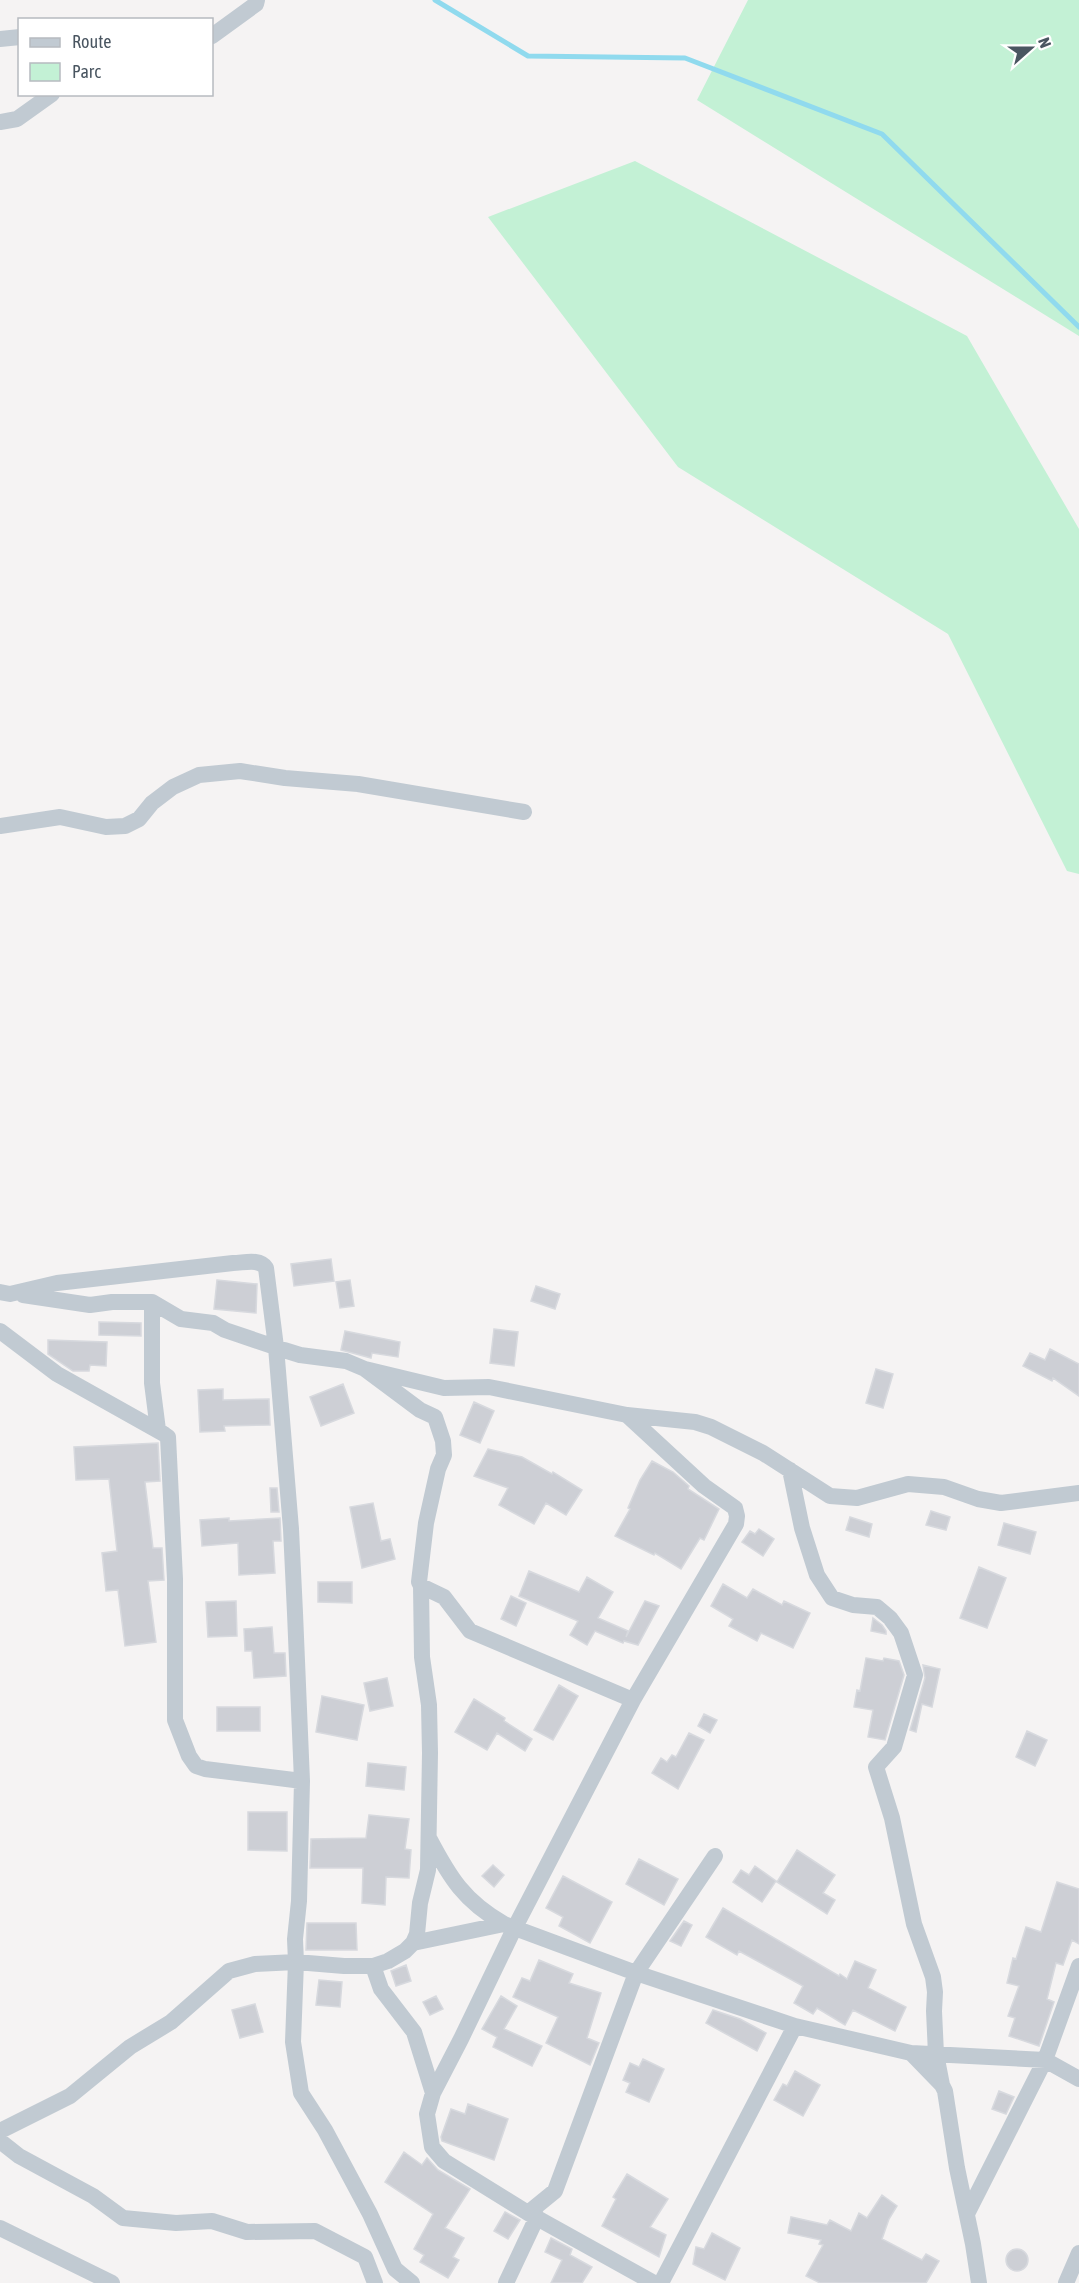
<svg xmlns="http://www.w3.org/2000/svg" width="1079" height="2283" font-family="'Asap Condensed',sans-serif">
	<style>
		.green { fill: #c3f1d5 }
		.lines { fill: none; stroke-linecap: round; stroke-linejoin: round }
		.stream { stroke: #90daee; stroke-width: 5 }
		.building { fill: #cdcfd5; stroke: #d7d9de; stroke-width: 1.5 }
		.minor { stroke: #c1cad2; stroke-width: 16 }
	</style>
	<rect width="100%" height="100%" fill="#f5f3f3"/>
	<path class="green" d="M748,0H1079V336L697,100Z
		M635,161L967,336L1079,529V874L1067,871L948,634L678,467L488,217Z"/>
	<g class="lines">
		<path class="stream" d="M435,0L528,56L685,58L882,134L1079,327"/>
	</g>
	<path class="building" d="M331,1259L334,1281L294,1286L291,1264Z
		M217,1280L257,1284L256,1313L214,1309Z
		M350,1280L354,1306L340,1308L336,1282Z
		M536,1286L560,1294L555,1309L531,1301Z
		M99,1322L141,1323V1336L99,1335Z
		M494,1329L518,1332L514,1366L490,1363Z
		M345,1331L400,1342L398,1357L372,1353L371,1358L341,1350Z
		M48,1340L107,1342L106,1366L90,1365L89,1371H73L48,1354Z
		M1050,1349L1079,1364V1396L1053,1378L1052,1381L1023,1366L1030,1353L1045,1360Z
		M876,1369L893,1374L883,1408L866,1403Z
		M343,1384L354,1413L321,1426L310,1397Z
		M223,1389V1400L269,1399L270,1425L224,1426L225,1431L200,1432L198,1390Z
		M474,1402L494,1411L480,1443L460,1435Z
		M158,1443L160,1481L145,1482L153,1548H162L164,1580L148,1581L156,1642L125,1646L118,1590L106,1591L102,1553L117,1551L109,1479L76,1480L74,1447Z
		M488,1449L522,1457L552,1474L553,1472L582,1490L566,1515L546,1503L534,1524L499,1505L508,1488L474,1476Z
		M652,1461L673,1472L689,1486L688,1489L719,1509L704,1540L700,1538L681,1569L655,1553L654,1555L615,1536L630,1509L628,1508L640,1480Z
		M270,1488H277L279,1512H271Z
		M373,1503L381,1541L390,1539L395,1559L362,1568L350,1507Z
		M931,1511L950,1517L946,1530L926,1525Z
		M850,1517L872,1524L869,1537L846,1530Z
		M229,1518V1521L280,1518L281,1541H273L275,1573L239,1575L238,1543L202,1546L200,1520Z
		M1004,1523L1036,1532L1030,1554L998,1545Z
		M759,1529L774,1539L763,1556L742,1542L750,1531L755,1534Z
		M979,1567L1006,1578L987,1628L960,1618Z
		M529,1571L579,1592L587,1577L613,1592L598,1618L628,1631L626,1637L645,1601L659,1606L638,1645L624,1641L623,1643L595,1631L587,1645L570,1635L578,1621L519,1596Z
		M318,1582H352V1603L318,1602Z
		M723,1584L747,1598L753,1589L782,1605L784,1601L810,1613L793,1648L761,1633L757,1641L729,1626L733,1619L711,1606Z
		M511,1596L526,1603L516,1626L501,1619Z
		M236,1601L237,1636L208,1637L206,1602Z
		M873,1618L882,1625L886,1631V1634L871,1631Z
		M272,1627L274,1653H285L286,1676L254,1678L252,1651H245L244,1629Z
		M866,1658L883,1661L884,1658L899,1661L904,1675L885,1740L868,1737L873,1710L854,1707L857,1690L860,1691Z
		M923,1665L940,1669L932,1707L922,1704L916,1732L910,1730L925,1678Z
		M387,1678L393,1706L370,1711L364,1683Z
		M559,1685L578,1696L553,1740L534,1730Z
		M322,1696L364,1705L357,1740L316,1732Z
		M474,1699L505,1718L504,1721L532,1739L525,1751L497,1733L487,1750L455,1732Z
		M217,1707H260V1731H217Z
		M704,1714L717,1720L710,1733L698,1726Z
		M1027,1731L1047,1740L1035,1766L1016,1757Z
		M689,1733L704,1740L678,1789L652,1773L661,1758L667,1762L672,1755L676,1757Z
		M368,1763L406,1767L404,1790L366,1786Z
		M248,1812H287V1851L248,1850Z
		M369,1815L409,1819L405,1849L411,1850L409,1878L386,1877L385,1905L362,1903L363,1868H310L311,1839L366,1838Z
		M797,1850L835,1875L823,1893L835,1900L827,1914L777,1882Z
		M639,1859L678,1879L664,1905L626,1884Z
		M493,1865L504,1875L494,1887L482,1876Z
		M755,1866L776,1881L762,1902L733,1882L741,1870L749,1875Z
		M563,1876L612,1902L590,1943L559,1926L563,1917L546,1908Z
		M1057,1882L1079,1889V1944L1072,1940L1063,1965L1056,1963L1047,1999L1054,2002L1039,2046L1009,2036L1015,2018L1008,2016L1019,1986L1007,1983L1013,1958L1016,1959L1026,1927L1041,1932Z
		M723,1908L839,1976L840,1974L847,1979L855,1961L876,1970L868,1988L906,2007L895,2031L853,2010L845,2025L817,2008L813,2014L794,2003L803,1986L739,1951L737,1955L706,1937Z
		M684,1921L692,1925L681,1946L670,1941Z
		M307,1923H356L357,1950H306Z
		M539,1960L573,1974L569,1983L601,1993L587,2038L599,2043L590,2065L546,2043L558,2017L513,1997L522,1978L530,1981Z
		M406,1965L411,1981L396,1986L391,1971Z
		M319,1980L342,1982L340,2007L316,2005Z
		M436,1996L443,2009L430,2015L423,2002Z
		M501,1996L517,2006L504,2029L542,2046L532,2066L493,2047L497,2037L482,2029Z
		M255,2004L263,2032L240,2038L232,2010Z
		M713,2010L740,2019L766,2033L757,2051L706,2023Z
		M643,2059L664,2069L649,2102L626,2092L630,2083L623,2080L630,2063L639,2067Z
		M795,2071L820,2085L803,2116L774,2100L783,2084L787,2086Z
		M999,2091L1014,2097L1006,2114L992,2109Z
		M468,2104L508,2119L494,2160L442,2141L441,2137L451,2109L465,2114Z
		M404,2152L422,2165L427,2158L438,2170L470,2189L445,2228L464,2238L453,2257L459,2260L448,2278L420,2262L424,2255L414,2249L433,2214L385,2182Z
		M627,2174L668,2199L650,2227L666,2235L659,2257L602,2226L616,2199L613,2197Z
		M882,2195L897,2206L889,2219L882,2239L922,2260L926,2254L939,2261L926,2283H820L806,2276L823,2245L819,2244L821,2240L788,2233L791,2217L827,2225L830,2220L851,2231L859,2213L867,2218Z
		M505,2212L520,2220L508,2239L494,2231Z
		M712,2233L740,2248L725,2280L693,2264L696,2247L704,2249Z
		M551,2238L572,2249L570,2255L592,2267L582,2283H551L562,2260L545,2252Z
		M1006 2260a11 11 0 1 1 22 0a11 11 0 1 1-22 0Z"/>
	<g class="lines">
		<path class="minor" d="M212,36L256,4L257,0
			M0,39L20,37
			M0,122L17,119L52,94
			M0,826L60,817L106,827L125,826L139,819L152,803L173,787L199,775L240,771L285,778L358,784L524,812
			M0,1292L10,1294L57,1283L233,1263C244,1263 259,1258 266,1268L276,1347L291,1529L295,1613L302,1781L299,1901L295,1939L296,1962L344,1966H373L388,1961L405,1951L413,1943L417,1934L420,1903L428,1870L430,1753L429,1705L422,1657L421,1586L419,1582L426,1523L438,1469L444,1455L443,1441L435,1417L420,1410L365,1369
			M23,1295L90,1305L112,1302H152L181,1319L213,1323L225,1330L284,1350L300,1355L346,1361L365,1369L444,1388L489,1387L627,1415L695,1422L711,1427L763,1453L830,1496L857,1498L908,1484L944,1487L978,1499L1001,1503L1079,1493
			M152,1302V1383L158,1430L168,1437L175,1579V1720L189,1756L196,1766L205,1769L302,1781
			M0,1331L57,1374L164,1434
			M627,1415L704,1486L735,1508L737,1516L736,1524L633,1700L514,1929L461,2039L433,2093L427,2114L432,2147L444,2161L528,2213L654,2283
			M790,1470L802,1528L817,1575L832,1598L853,1605L877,1607L890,1618L901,1633L915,1675L894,1747L876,1767L892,1818L914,1924L933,1977L935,1992L934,2011L936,2054L942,2085
			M421,1586L444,1597L470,1631L633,1700
			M429,1838C450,1878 464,1901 504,1924L636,1973L795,2026
			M413,1943L504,1924
			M373,1966L381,1989L414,2032L433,2093
			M911,2053L942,2085L945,2091L957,2168L973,2244L979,2283
			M0,2131L70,2096L130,2047L171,2022L229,1971L255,1964L296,1962L293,2042L301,2093L325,2130L370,2214L395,2269L412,2283
			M0,2141L19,2156L93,2196L123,2218L176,2223L212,2221L247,2232L315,2231L365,2257L375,2283
			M528,2213L555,2191L636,1973L715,1856
			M967,2214L1045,2060L1079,1966
			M0,2228L112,2283
			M506,2283L537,2217
			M661,2283L795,2026L911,2053L1045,2060L1079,2079
			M1066,2283L1079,2253"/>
	</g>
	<rect x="18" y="18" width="195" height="78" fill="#ffffff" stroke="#b7bbc0" stroke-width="1.5"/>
	<rect x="30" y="38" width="30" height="9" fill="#c1cad2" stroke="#b7bbc0" stroke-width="1.5"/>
	<text x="72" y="48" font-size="18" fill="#4a5661">Route</text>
	<rect x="30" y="63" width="30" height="18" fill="#c3f1d5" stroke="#b7bbc0" stroke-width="1.5"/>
	<text x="72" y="78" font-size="18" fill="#4a5661">Parc</text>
	<g transform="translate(1031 48) rotate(69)" stroke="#ffffff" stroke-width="4.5" paint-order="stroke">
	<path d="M0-4.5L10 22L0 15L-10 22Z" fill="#4a5661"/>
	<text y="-9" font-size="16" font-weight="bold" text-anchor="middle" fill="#4a5661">N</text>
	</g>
</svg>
